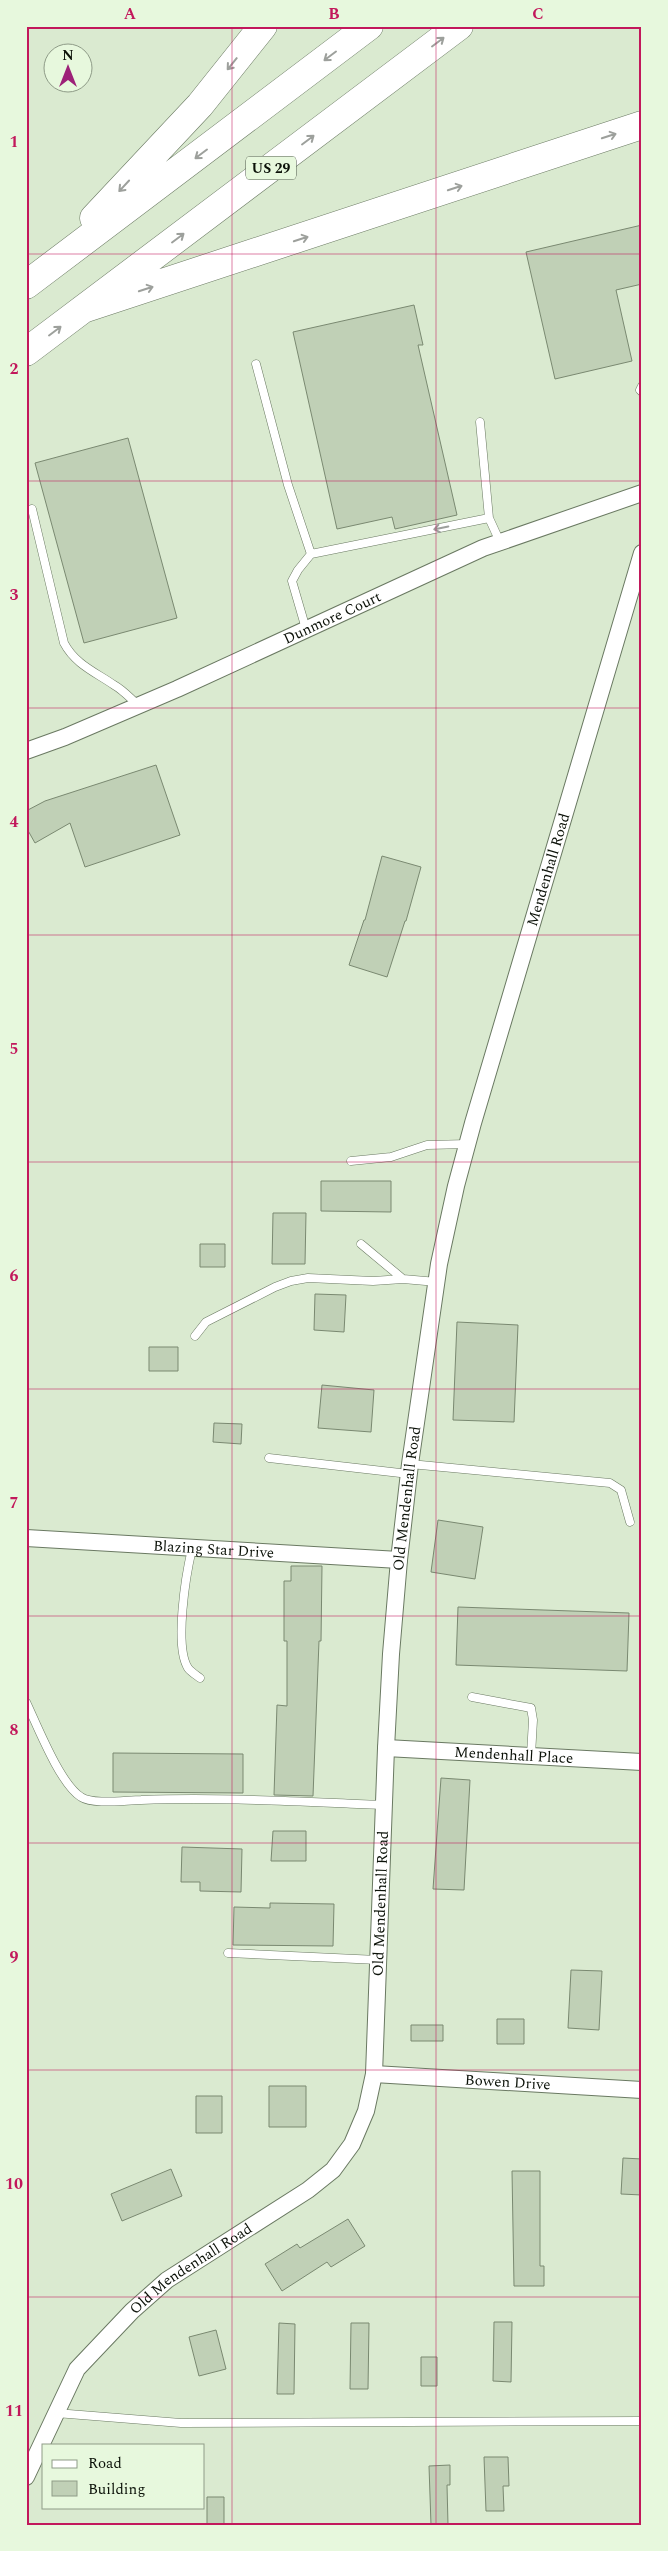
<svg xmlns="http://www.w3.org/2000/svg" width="668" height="2551" font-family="Spectral,serif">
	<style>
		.building { fill: #c0d0b6; stroke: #7a8971 }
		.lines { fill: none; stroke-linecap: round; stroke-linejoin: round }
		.service-casing { stroke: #6a7962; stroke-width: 9 }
		.minor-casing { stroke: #6a7962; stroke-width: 18 }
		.motorway-casing { stroke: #6a7962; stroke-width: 29 }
		.service { stroke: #fff; stroke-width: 8 }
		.minor { stroke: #fff; stroke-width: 16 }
		.motorway { stroke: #fff; stroke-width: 28 }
		.oneway { stroke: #9da09c }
		.grid { fill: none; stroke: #c2185b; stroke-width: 1; stroke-opacity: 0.55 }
		.labels { text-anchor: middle; stroke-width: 4; stroke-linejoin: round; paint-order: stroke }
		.shield { fill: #e7f8dd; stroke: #4d5648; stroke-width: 1 }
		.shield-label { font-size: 14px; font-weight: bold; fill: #0b1108 }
		.street-label { font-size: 15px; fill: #0b1108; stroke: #e7f8dd }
		.neatline { fill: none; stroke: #c2185b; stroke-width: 2 }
		.grid-label { font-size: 16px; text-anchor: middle; font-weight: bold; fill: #c2185b }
	</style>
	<rect width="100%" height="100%" fill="#daead0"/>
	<path class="building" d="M642,225V284L616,290L632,361L555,379L526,252Z
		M414,305L423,345H418L457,515L395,529L392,517L337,529L293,332Z
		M128,438L177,618L84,643L35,463Z
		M156,765L180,835L85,867L70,823L35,843L26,827V811L45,801Z
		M382,856L421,867L406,921H405L387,977L349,965L364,920H365Z
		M321,1181H391V1212L321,1211Z
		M273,1213H306L305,1264H272Z
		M200,1244H225V1267H200Z
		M315,1294L346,1295L344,1332L314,1330Z
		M457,1322L518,1325L514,1422L453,1420Z
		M149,1347H178V1371H149Z
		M322,1385L374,1390L371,1432L318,1428Z
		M214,1423L242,1424L241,1444L213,1442Z
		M438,1520L483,1527L475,1579L431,1572Z
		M291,1566H322L321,1641H319L313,1796L274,1795L277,1705L287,1706V1641H284V1581H291Z
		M458,1607L629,1613L627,1671L456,1665Z
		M113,1753L243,1754V1793L113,1792Z
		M441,1778L470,1780L464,1890L433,1889Z
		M273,1831H306V1861H271Z
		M182,1847L242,1849L241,1892L200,1891V1882H181Z
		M270,1903L334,1904L333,1946L233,1945L234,1907L270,1908Z
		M571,1970L602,1971L599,2030L568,2028Z
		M497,2019H524V2044H497Z
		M411,2025H443V2041H411Z
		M269,2086H306V2127H269Z
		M196,2096H222V2133H196Z
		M623,2158L642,2159V2195L621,2194Z
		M171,2169L182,2196L122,2221L111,2194Z
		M512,2171H540V2266H544V2286H514Z
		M348,2219L365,2246L331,2267L327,2262L282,2291L265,2264L297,2244L300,2248Z
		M494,2322H512L511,2382L493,2381Z
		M279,2323L295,2324L294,2394H277Z
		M351,2323H369L368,2389H350Z
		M216,2330L226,2369L199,2376L189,2337Z
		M421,2357H437V2386H421Z
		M484,2457H508L509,2486H503L504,2511H486Z
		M450,2465V2485H447L448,2525H431L429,2466Z
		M207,2497H224V2525H207Z"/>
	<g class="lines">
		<g class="service-casing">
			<path id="service" d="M256,364L288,485L311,554L298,570L292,581L306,629
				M642,386L640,390L642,392
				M480,422L489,518L500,542
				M32,509L64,643C75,664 95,672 114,685C123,690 130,698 138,705
				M311,554L489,518
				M351,1161L391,1157L427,1145L468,1144
				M361,1244L403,1279L437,1282
				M195,1336L206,1322L275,1287L291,1281L308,1278L373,1281L403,1279
				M269,1458L409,1474
				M410,1464L610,1483L621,1490L630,1522
				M192,1549C186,1574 174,1646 188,1668C191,1672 196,1675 200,1678
				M472,1697L531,1708L533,1720L531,1755
				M26,1702C37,1725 60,1784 81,1797C93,1805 126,1800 141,1800C222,1797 303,1802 384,1805
				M228,1953L378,1960
				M56,2413L181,2423L642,2421"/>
		</g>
		<g class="minor-casing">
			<g id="minor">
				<path id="s1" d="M26,751L65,737L177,689L483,548L642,493"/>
				<path id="s2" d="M26,1538L399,1560"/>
				<path id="s3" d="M386,1748L642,1762"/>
				<path id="s4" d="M374,2074L642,2090"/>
				<path id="s5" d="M26,2477L77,2369L132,2311L167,2280L308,2190L333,2170L352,2144L366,2111L374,2074L386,1748L391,1654L399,1560L410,1464L439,1264L456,1186L473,1123L642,553"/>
			</g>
		</g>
		<g class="motorway-casing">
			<path id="motorway" d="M94,218L200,105L263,26
				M26,285L369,26
				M83,309L642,125
				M26,352L459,26"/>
		</g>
		<use href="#service" class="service"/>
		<use href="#minor" class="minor"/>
		<use href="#motorway" class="motorway"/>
	</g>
	<defs><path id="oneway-shaft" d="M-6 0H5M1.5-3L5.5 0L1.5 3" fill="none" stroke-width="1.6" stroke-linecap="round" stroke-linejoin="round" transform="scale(1.25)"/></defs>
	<g class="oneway">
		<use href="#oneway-shaft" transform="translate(438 42) rotate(-37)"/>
		<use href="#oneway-shaft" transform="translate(330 56) rotate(143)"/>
		<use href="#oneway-shaft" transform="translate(232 64) rotate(129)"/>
		<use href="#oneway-shaft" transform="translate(609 136) rotate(-18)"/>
		<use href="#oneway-shaft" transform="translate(308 140) rotate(-37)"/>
		<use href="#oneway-shaft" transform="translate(201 154) rotate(143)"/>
		<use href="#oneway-shaft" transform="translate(124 186) rotate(133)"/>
		<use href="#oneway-shaft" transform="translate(455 188) rotate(-18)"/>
		<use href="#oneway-shaft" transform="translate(178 238) rotate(-37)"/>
		<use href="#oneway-shaft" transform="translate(301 239) rotate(-18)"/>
		<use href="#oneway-shaft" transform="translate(146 289) rotate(-18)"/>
		<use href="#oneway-shaft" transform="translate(55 331) rotate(-37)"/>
		<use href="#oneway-shaft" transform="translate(441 528) rotate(168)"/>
	</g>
	<path class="grid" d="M232,26V2525M436,26V2525M26,254H642M26,481H642M26,708H642M26,935H642M26,1162H642M26,1389H642M26,1616H642M26,1843H642M26,2070H642M26,2297H642"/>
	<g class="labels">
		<rect class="shield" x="246" y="156.5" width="50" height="23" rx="4"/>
		<g class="shield-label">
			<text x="271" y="173">US 29</text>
		</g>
		<g class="street-label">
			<text dy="5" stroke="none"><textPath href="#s1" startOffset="334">Dunmore Court</textPath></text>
			<text dy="5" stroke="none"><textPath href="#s5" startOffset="1774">Mendenhall Road</textPath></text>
			<text dy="5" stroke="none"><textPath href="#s5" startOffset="1128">Old Mendenhall Road</textPath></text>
			<text dy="5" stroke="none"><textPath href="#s2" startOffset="188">Blazing Star Drive</textPath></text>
			<text dy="5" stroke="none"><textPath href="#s3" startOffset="128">Mendenhall Place</textPath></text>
			<text dy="5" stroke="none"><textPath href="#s5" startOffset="722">Old Mendenhall Road</textPath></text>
			<text dy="5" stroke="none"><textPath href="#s4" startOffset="134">Bowen Drive</textPath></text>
			<text dy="5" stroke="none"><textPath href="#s5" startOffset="272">Old Mendenhall Road</textPath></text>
		</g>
	</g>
	<rect width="668" height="2551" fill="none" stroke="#e7f8dd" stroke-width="55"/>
	<rect x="42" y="2444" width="162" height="65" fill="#e7f8dd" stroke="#8f9c88"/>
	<rect x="52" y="2460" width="25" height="8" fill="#ffffff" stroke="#8f9c88"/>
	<text x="88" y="2468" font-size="15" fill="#0b1108">Road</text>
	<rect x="52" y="2481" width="25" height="15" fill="#c0d0b6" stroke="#8f9c88"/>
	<text x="88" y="2494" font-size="15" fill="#0b1108">Building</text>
	<g transform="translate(68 68)"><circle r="24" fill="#e7f8dd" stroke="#8f9c88"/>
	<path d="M0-4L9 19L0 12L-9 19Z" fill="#9d2178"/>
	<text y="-8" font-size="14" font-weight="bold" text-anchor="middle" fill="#0b1108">N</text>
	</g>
	<rect x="28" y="28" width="612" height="2496" class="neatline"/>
	<g class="grid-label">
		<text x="130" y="19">A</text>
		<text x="334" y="19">B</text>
		<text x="538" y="19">C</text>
		<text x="14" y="147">1</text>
		<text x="14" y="374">2</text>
		<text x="14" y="600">3</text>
		<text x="14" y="827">4</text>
		<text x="14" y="1054">5</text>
		<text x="14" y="1281">6</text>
		<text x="14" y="1508">7</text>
		<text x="14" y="1735">8</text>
		<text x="14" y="1962">9</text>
		<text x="14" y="2189">10</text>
		<text x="14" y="2416">11</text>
	</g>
</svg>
